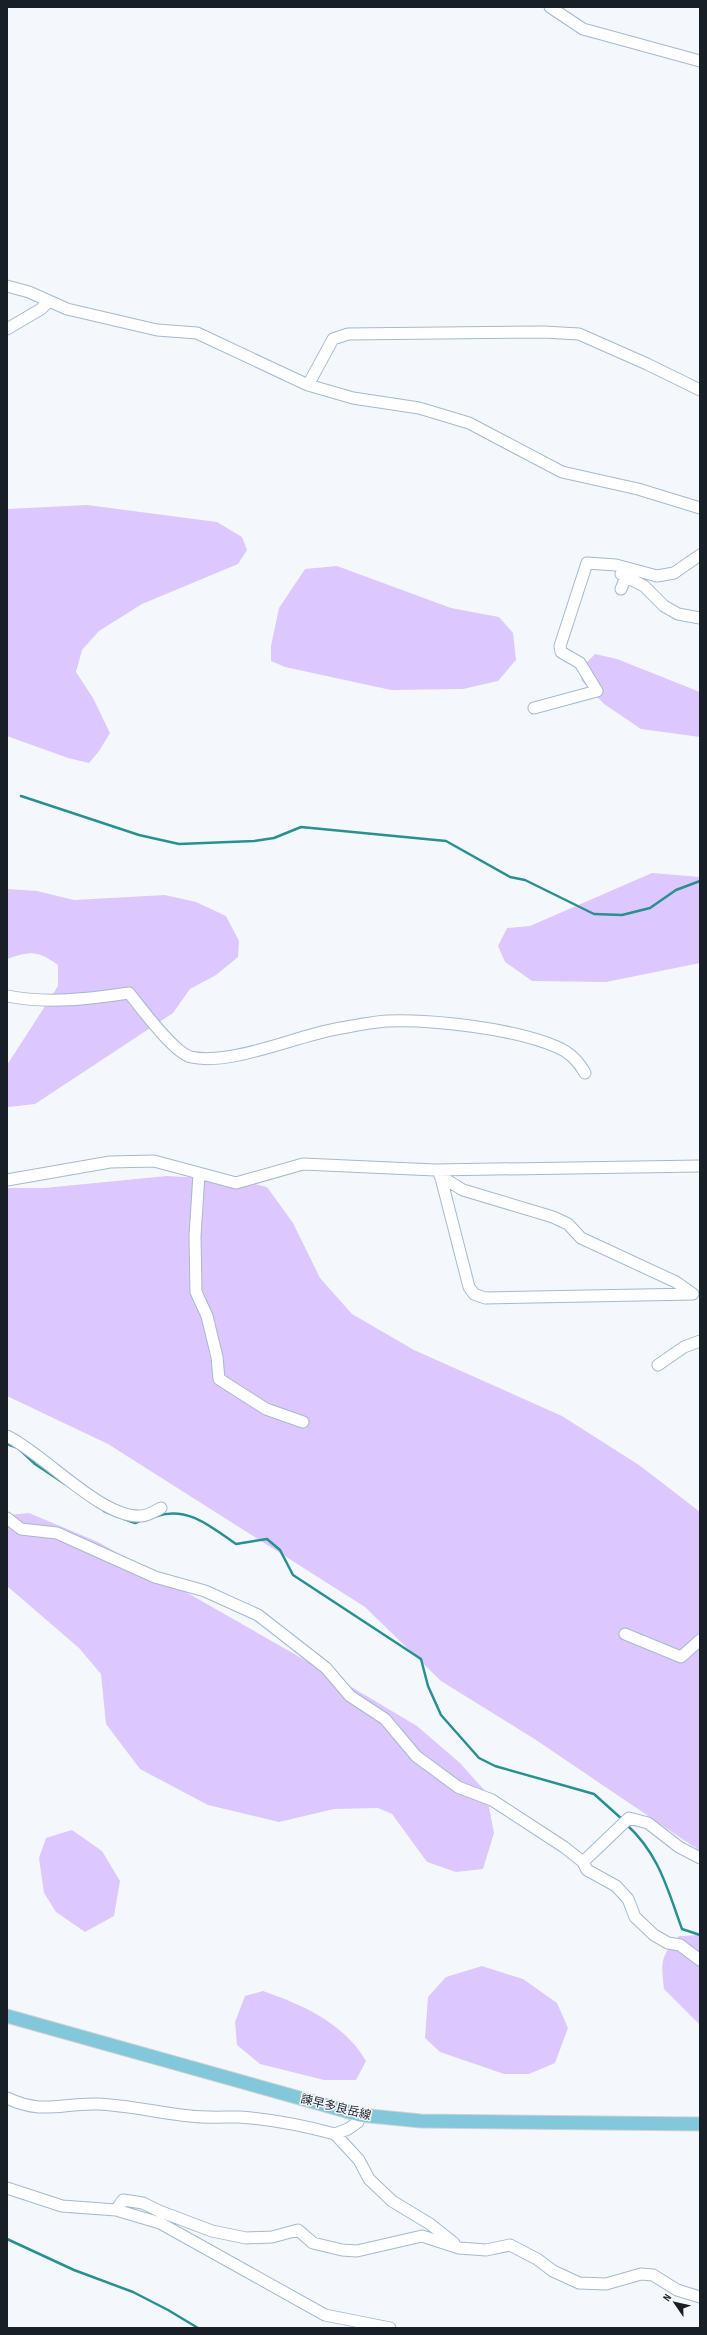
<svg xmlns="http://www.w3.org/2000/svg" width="707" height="2335" font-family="'Sofia Sans Condensed','Noto Sans JP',sans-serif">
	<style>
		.green { fill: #dcc7fe }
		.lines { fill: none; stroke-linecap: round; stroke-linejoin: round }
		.stream { stroke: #289091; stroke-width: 2.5 }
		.minor-casing { stroke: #a5b9ce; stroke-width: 13 }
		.major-casing { stroke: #d1d2d4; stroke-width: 15 }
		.minor { stroke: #fff; stroke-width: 11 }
		.major { stroke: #82c7da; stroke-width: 13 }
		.labels { text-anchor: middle; stroke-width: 3; stroke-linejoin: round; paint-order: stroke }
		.street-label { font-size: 12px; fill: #181f27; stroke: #f4f8fd }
	</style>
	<rect width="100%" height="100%" fill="#f4f8fd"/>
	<path class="green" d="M87,505L217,522L242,537L247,550L238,564L142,604L99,631L82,650L76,672L93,698L110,733L99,751L89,763L68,758L7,736V509Z
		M337,566L451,608L499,617L513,633L516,660L498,681L463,689L391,690L285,667L271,661V646L279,608L305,569Z
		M595,654L617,659L700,692V737L641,729L604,704L581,680L584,665Z
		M652,873L700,877V963L606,982L532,981L505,962L498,946L507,928L530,926Z
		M7,889L37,891L74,900L165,895L196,902L226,916L239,941L238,957L216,975L190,989L173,1013L35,1104L9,1107L7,1106V1065L58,986V965C37,950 31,951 7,959Z
		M167,1176L240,1180L267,1187L293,1223L320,1278L352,1314L414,1350L562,1416L639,1465L700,1512V1851L536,1740L441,1681L365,1607L108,1444L7,1396V1188H44Z
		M29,1513L98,1542L333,1676L417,1726L460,1763L486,1792L494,1833L483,1869L456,1872L427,1862L392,1814L378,1808L334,1809L279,1822L208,1805L140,1769L106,1724L101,1674L79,1648L7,1586V1515Z
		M72,1830L102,1851L120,1881L114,1916L85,1932L56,1912L44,1893L39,1858L46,1838Z
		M700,1935V2025L664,1989C661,1962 660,1957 679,1936Z
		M482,1966L523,1979L557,2003L568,2028L555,2063L529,2074H504L440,2052L425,2038L428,1997L446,1977Z
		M263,1991C303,2005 344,2023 366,2061L356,2080H324L260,2064L237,2045L235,2022L245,1996Z"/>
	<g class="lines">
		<path class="stream" d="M21,796L139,835L179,844L254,841L274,838L301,827L446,841L510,877L525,880L594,914L622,915L650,908L676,890L700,881
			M7,1444L18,1448L35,1464L65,1484
			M104,1511L116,1516
			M157,1516C188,1506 211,1527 236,1544L267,1539L280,1550L293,1575L421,1659L428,1686L441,1715L479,1758L495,1766L594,1794L623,1820
			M124,1519L135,1523L142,1520
			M626,1824C659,1854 667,1888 682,1929L700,1935
			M7,2239L74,2270L133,2292L168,2310L198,2328"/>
		<g class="minor-casing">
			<path id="minor" d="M550,7L583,29L700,61
				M7,286L29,292L67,309L157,330L197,333L308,385L353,398L419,408L469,423L562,472L638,489L700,508
				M7,329L41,309L48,302
				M308,385L333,339L348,334L544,332L579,334L647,364L700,390
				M621,574L626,577L621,589
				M626,577L644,586L664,606L678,614L700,618
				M534,708L597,691L580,663L561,652L560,646L587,563L616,565L657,576L674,573L700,555
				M7,996C47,1004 89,999 129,993C142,1009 174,1053 191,1057C230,1066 296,1036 336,1029C353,1026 371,1022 387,1021C432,1019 517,1029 557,1047C569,1052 579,1062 585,1073
				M439,1170L469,1287L474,1294L485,1298L693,1294L676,1282L581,1238L568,1224L553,1217L463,1190L440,1176
				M199,1174L195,1236L196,1292L207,1316L217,1357L219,1379L266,1409L303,1422
				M7,1180L110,1162L154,1161L236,1183L303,1164L435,1170L700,1166
				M658,1365L684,1347L700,1341
				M7,1436C43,1453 102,1519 141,1516C147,1516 155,1511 161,1508
				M7,1518L21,1529L57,1533L155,1577L205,1591L258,1615L326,1668L350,1696L385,1719L416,1756L458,1787L492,1800L564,1847L583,1862L587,1870L616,1886L628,1899L635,1917L654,1935L668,1943L680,1945L700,1960
				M625,1634L681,1657L700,1640
				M583,1862L629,1818L648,1823L679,1847L700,1858
				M7,2098C43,2115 61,2103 97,2104C128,2105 159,2113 190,2116C206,2118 223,2117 239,2117C271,2119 305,2126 335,2134
				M360,2115L358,2122L348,2129L335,2134L359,2160L369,2179L392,2201L430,2224L454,2243
				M7,2188L62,2206L116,2210L160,2223L325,2315L390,2328
				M116,2210L123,2200L143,2203L159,2211L212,2231L246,2238L272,2237L298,2230L313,2243L342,2250L357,2251L422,2236L459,2248L486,2250L510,2245L537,2259L553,2271L579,2283L606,2284L641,2274L653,2275L677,2290L700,2297"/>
		</g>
		<g class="major-casing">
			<path id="major" d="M7,2016L360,2115L421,2121L700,2124"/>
		</g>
		<use href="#minor" class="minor"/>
		<use href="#major" class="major"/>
	</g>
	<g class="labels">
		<g class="street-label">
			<text transform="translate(336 2107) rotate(14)" y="4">諫早多良岳線</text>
		</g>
	</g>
	<rect width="707" height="2335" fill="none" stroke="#181f27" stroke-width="16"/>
	<g transform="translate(675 2303) rotate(304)" stroke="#f4f8fd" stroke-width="3" paint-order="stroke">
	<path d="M0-3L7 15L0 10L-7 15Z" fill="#181f27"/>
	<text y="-6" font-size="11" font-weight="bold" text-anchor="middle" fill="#181f27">N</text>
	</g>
</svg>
